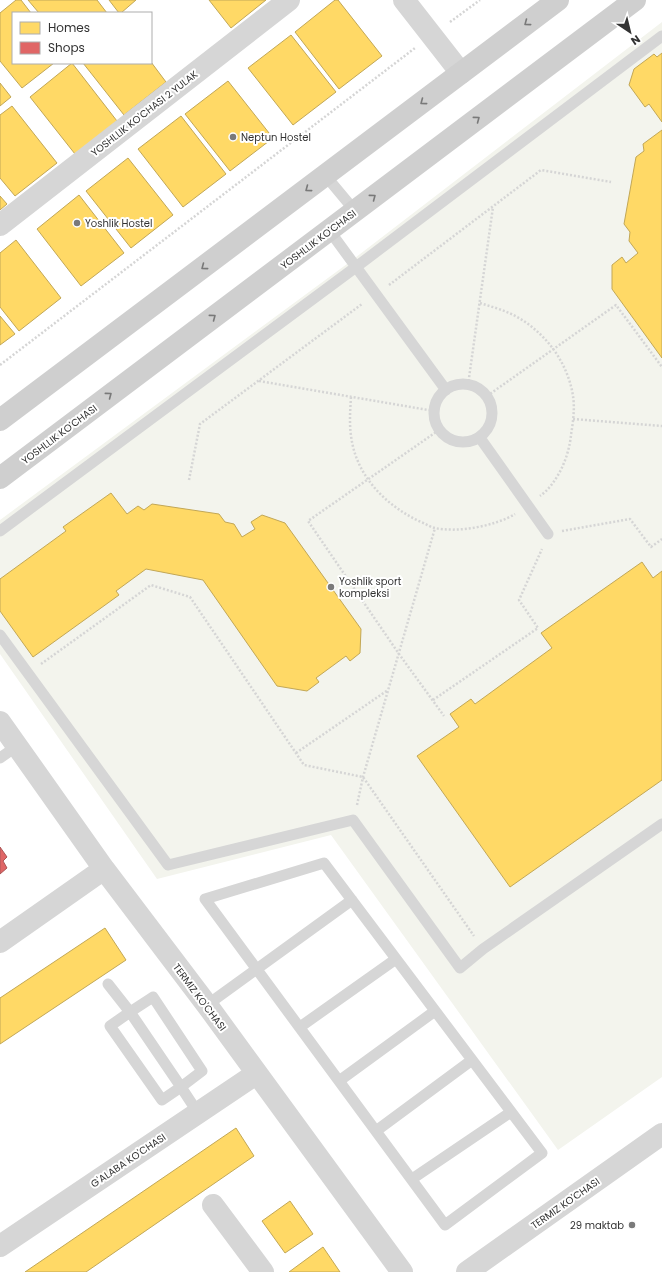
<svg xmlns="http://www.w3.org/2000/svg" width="662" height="1272" font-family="Poppins,sans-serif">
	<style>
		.green { fill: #f3f4ed }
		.homes { fill: #ffd966; stroke: #c2a756 }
		.shops { fill: #e06666; stroke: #ac5656 }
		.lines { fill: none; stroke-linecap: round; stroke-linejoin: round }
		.path { stroke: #d5d5d5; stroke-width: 2.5; stroke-dasharray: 2 2; stroke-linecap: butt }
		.service { stroke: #d6d6d6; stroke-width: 11 }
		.minor { stroke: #d6d6d6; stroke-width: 22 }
		.secondary { stroke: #cfcfcf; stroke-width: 22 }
		.oneway { stroke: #797979 }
		.poi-dot { fill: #7a7a7a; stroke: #fff; stroke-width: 1.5 }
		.labels { text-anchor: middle; stroke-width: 4; stroke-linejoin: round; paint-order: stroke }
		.street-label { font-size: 10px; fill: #323232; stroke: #fff }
		.poi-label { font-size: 10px; fill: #323232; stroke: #fff; text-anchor: start }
	</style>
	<rect width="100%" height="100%" fill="#fff"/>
	<path class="green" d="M662,22V1077L558,1150L331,835L157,879L0,654V520L351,261Z"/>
	<path class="homes" d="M16,0H21L31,13H13V63H54L22,88L0,61V13Z
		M28,0H97L107,13H39Z
		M109,0H136L121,13H119Z
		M209,0H266L231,28Z
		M335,0H338L382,56L339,89L295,32Z
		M291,35L336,92L293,125L248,68Z
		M662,53V122L649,104L645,107L629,85L634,69L654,54L657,57Z
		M151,62L166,82L124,115L83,63Z
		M72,63L117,121L75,154L30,97Z
		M228,81L273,138L230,171L185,114Z
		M0,83L11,97L0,106Z
		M12,106L57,163L15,196L0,178V115Z
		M181,116L226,174L183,207L138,149Z
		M662,130V358L612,289V265L622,257L626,263L638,253L629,241L630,232L624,224L636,157L644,151L643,144Z
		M128,158L173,215L131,248L86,191Z
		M79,195L124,253L81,286L37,229Z
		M0,196L7,204L0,210Z
		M16,240L61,298L19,331L0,307V253Z
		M0,316L15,334L0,345Z
		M111,493L127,514L138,506L144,510L152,504L219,514L225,522L234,524L242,537L255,529L251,522L262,515L285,523L361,629L360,653L350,661L346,656L316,678L319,682L307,691L277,686L203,580L146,569L116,591L119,595L33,657L0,611V579L66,531L63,527Z
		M642,562L653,578L662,571V780L510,887L417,756L459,727L450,714L471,699L475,704L552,648L541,633Z
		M105,928L126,960L0,1044V998Z
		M236,1128L254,1156L86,1272H25Z
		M290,1201L313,1234L285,1253L262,1221Z
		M323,1247L340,1272H289Z"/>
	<path class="shops" d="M0,847L7,857L3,861L7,868L0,874Z"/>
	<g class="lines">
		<path class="path" d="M450,22L480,0
			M389,285L541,170L611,182
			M480,303C492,307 505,310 517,317C546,333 568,363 573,396C575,409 573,422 571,435C569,456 558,483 540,496
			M0,365L415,48
			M259,381L434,411
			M468,385L493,207
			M487,396L616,305L662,367
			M351,397C350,412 349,427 352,442C359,479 388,507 421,522C426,524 430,527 435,528C458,533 495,526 515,514
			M573,419L662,426
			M439,430L308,521L399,654L444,716
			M189,480L200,424L362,304
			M562,531L630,519L651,547L662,539
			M41,664L151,585L190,597L304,765L363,777L474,936
			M433,700L538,628L519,600L542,549
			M296,753L388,690
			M357,805L363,777L435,528"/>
		<path class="service" d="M325,175L355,211
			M329,230L446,390
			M434 413a29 29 0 1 1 58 0a29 29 0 1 1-58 0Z
			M480,438L548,534
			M0,531L356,267L662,36
			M0,635L168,865L353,820L460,968L483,949L662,824
			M0,758L17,746
			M324,863L542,1153L445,1225L205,899Z
			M108,984L130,1012L110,1026L162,1100L181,1087L130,1012L153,997L202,1071L181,1087L198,1113
			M207,1005L352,900
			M300,1027L396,959
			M339,1081L435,1011
			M376,1131L472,1060
			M412,1179L511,1112"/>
		<path class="minor" d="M404,0L461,73
			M0,225L289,0
			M0,722L104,869L207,1005L402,1272
			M0,942L104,869
			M213,1205L263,1272
			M0,1246L256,1074
			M467,1272L662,1134"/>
		<path class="secondary" d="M0,420L558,0
			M0,478L635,0"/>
	</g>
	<defs><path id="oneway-chevron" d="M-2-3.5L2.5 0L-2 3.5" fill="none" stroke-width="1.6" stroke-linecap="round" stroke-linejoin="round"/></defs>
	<g class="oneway">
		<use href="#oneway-chevron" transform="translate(527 23) rotate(143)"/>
		<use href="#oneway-chevron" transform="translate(423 102) rotate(143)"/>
		<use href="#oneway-chevron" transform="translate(477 119) rotate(-37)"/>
		<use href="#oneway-chevron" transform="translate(308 189) rotate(143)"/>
		<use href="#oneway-chevron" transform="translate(373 197) rotate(-37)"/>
		<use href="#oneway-chevron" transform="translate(204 267) rotate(143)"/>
		<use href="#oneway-chevron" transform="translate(213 317) rotate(-37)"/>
		<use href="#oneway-chevron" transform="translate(109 395) rotate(-37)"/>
	</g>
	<g class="poi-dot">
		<circle cx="233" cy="137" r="4"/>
		<circle cx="77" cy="223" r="4"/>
		<circle cx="331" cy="587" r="4"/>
		<circle cx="632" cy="1225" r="4"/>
	</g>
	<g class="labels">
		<g class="street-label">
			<text transform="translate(144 113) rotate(-38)" y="4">YOSHLLIK KO'CHASI 2 YULAK</text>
			<text transform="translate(318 239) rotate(-37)" y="4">YOSHLLIK KO'CHASI</text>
			<text transform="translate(59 434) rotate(-37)" y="4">YOSHLLIK KO'CHASI</text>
			<text transform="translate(200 997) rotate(53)" y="4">TERMIZ KO'CHASI</text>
			<text transform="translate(128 1160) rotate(-34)" y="4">G'ALABA KO'CHASI</text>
			<text transform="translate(565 1203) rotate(-35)" y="4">TERMIZ KO'CHASI</text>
		</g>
		<g class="poi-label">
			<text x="241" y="141">Neptun Hostel</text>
			<text x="85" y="227">Yoshlik Hostel</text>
			<text x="339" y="585">Yoshlik sport<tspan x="339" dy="12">kompleksi</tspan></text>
			<text x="624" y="1229" text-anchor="end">29 maktab</text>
		</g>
	</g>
	<rect x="12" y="12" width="140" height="52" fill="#ffffff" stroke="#adadad"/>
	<rect x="20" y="22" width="20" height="12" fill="#ffd966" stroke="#adadad"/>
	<text x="48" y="32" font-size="12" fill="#323232">Homes</text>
	<rect x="20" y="42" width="20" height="12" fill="#e06666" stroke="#adadad"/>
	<text x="48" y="52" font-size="12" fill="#323232">Shops</text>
	<g transform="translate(630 32) rotate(145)" stroke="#ffffff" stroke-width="3" paint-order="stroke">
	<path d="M0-3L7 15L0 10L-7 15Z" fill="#323232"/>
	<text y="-6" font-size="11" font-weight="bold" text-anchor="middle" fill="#323232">N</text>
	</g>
</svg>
